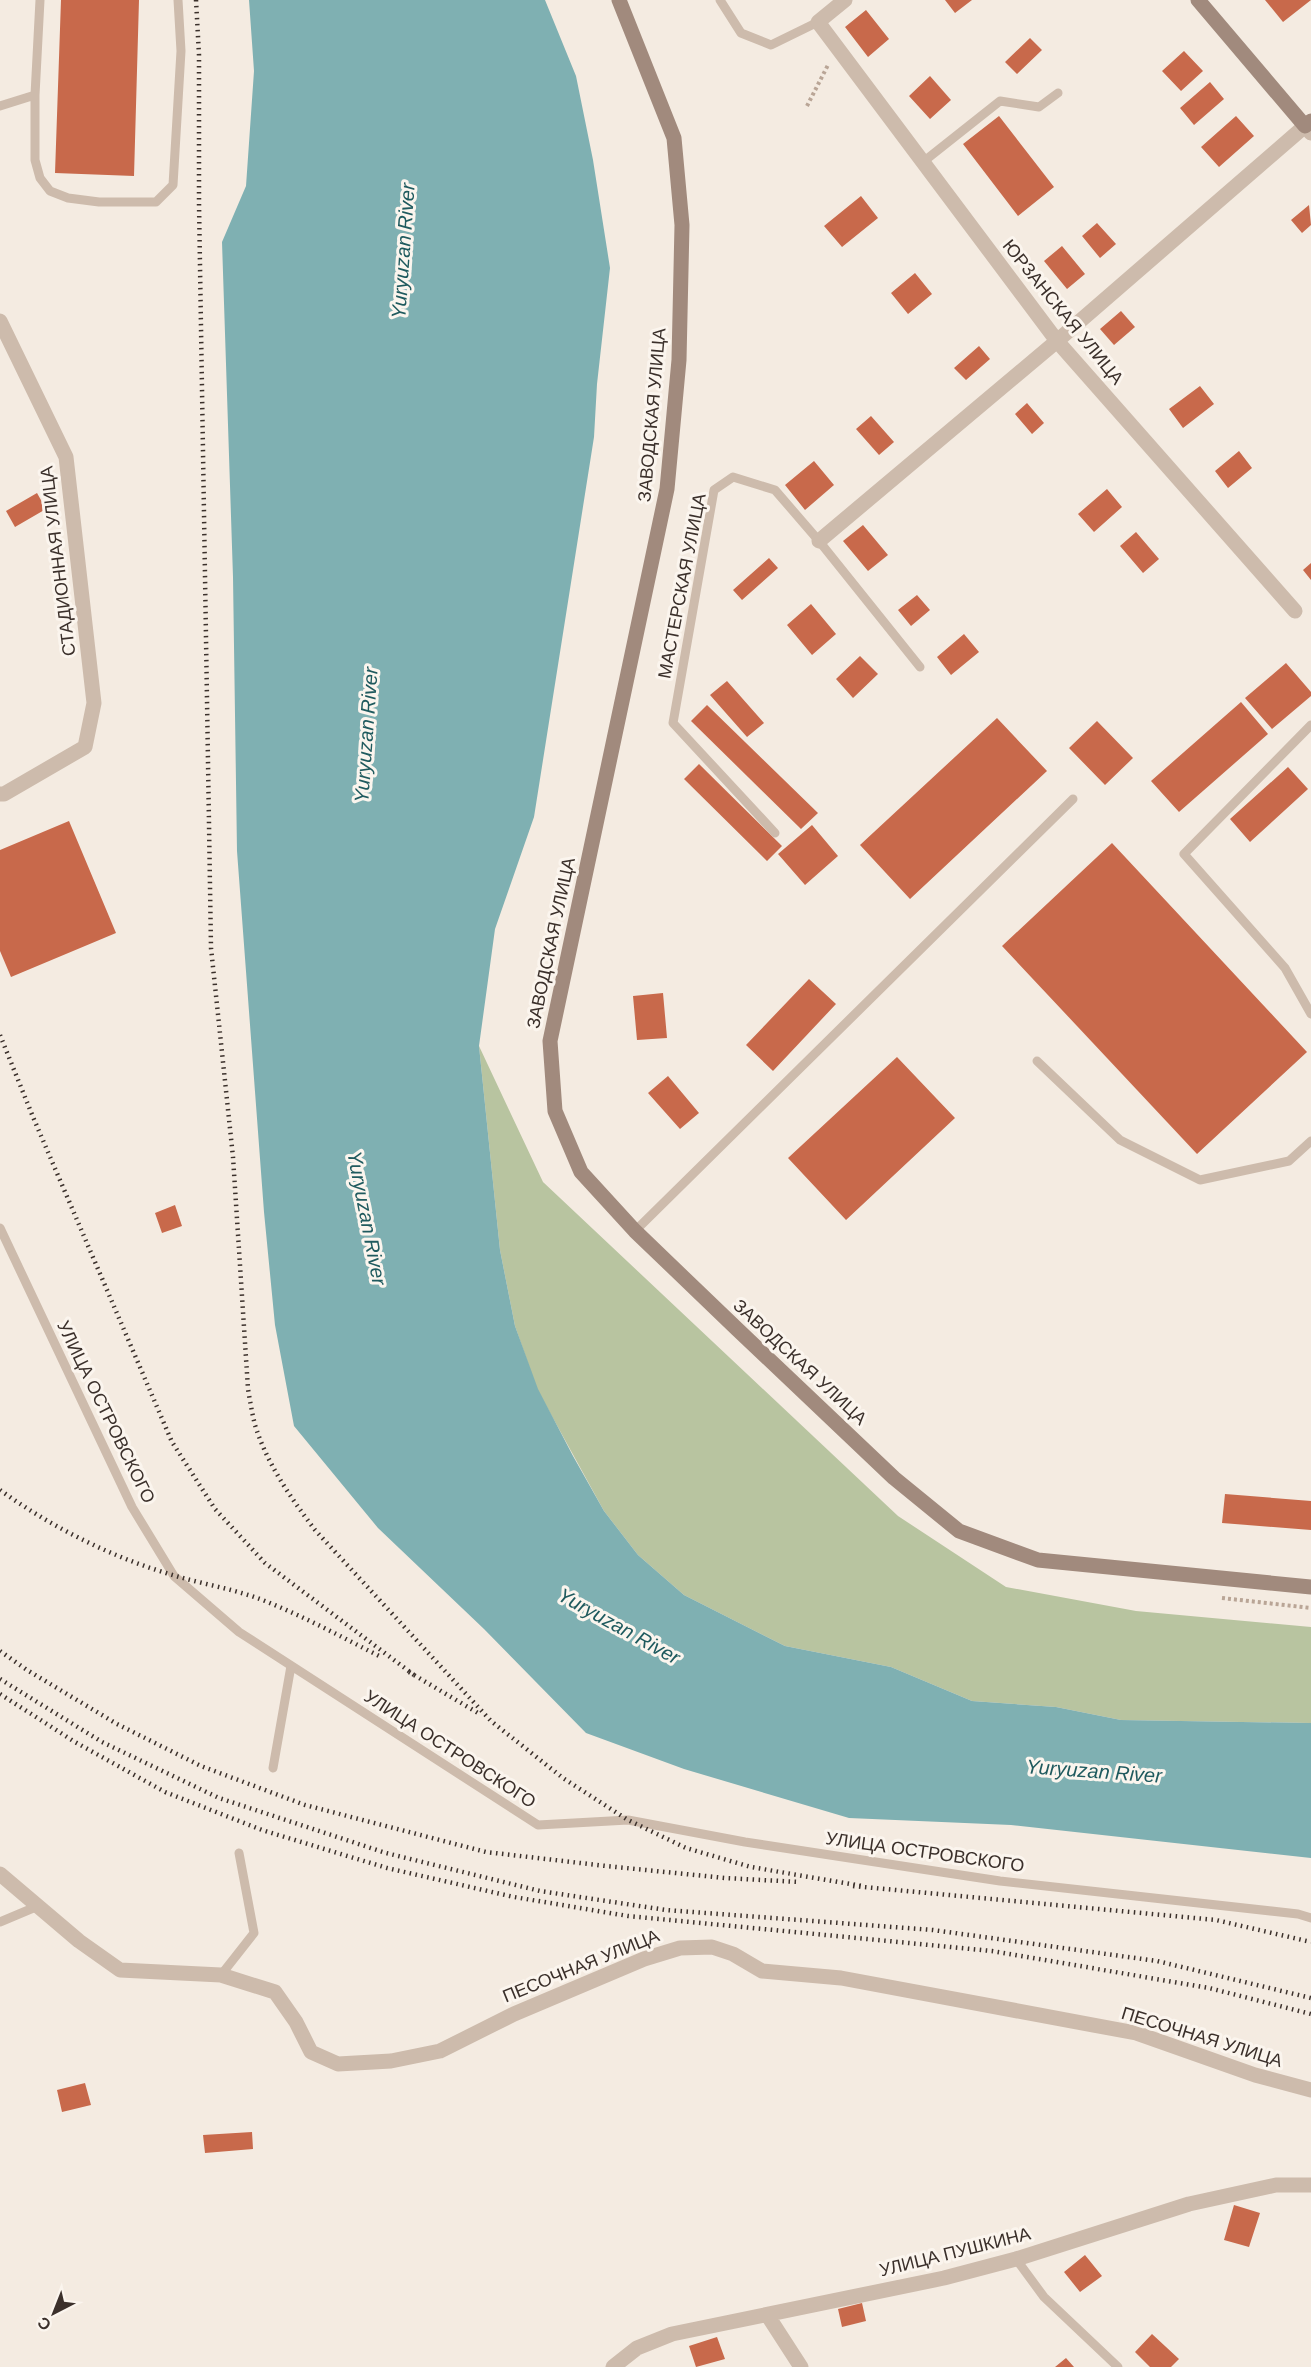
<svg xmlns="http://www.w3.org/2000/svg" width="1311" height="2367" font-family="Arial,sans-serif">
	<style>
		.green { fill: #b8c4a0 }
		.water { fill: #7fb0b2 }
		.building { fill: #c8694b }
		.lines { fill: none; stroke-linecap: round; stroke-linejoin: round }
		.path { stroke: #b9a596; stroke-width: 4; stroke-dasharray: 3 3; stroke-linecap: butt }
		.lane { stroke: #cdbbac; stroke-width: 9 }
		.street { stroke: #cdbbac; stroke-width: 15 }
		.secondary { stroke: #a18a7d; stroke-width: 15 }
		.rail { stroke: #3b302b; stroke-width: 4.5; stroke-dasharray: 1.5 4.5; stroke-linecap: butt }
		.labels { text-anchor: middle; stroke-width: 6; stroke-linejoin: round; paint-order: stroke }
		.street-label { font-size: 18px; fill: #3b302b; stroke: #fbf5ee }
		.water-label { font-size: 20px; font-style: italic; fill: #1f5a5e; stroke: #fbf5ee }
	</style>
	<rect width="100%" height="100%" fill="#f4ebe1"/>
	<path class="green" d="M479,1046L543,1182L898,1516L1006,1587L1136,1611L1311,1627V1723L1121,1720L1056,1707L972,1701L891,1667L785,1646L684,1595L638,1555L604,1511L537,1389L515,1326L500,1250Z"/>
	<path class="water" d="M249,0H545L576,76L593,160L610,268L597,384L594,437L534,817L495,929L479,1046L500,1250L515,1326L538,1389L573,1456L604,1511L638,1555L684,1595L785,1646L891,1667L972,1701L1056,1707L1121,1720L1311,1723V1858L1011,1825L849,1818L684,1769L586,1733L484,1629L378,1528L294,1426L275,1325L264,1212L237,851L233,577L222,242L246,186L254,71Z"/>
	<path class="building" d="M61,0H139L134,176L55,173Z
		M945,0H972L955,13Z
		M1265,0H1311L1283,22Z
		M866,10L889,39L868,57L845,27Z
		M1030,38L1042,50L1017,74L1005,62Z
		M1184,51L1203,71L1181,91L1162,71Z
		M930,76L951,100L930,119L909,96Z
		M1210,82L1224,99L1194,125L1180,108Z
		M999,116L1054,187L1018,216L963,144Z
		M1236,116L1254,136L1219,167L1201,147Z
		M861,196L878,218L842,247L824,226Z
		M1309,205L1311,225L1302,233L1291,220Z
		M1097,223L1116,244L1100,258L1082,236Z
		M1062,246L1085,274L1067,289L1044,261Z
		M915,273L932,294L908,314L891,293Z
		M1121,311L1135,327L1114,345L1100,329Z
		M979,346L990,359L966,380L954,368Z
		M1200,386L1214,404L1183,428L1169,409Z
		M1027,403L1044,423L1032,434L1015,414Z
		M871,416L894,442L879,455L856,429Z
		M1239,451L1252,468L1228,488L1215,471Z
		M814,461L834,485L805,510L785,485Z
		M1107,489L1122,507L1094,532L1078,514Z
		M37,493L46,509L15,527L6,511Z
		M863,525L888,555L868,571L843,541Z
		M1136,532L1159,559L1143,573L1120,546Z
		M769,558L778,568L742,600L733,590Z
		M1311,563V580L1303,570Z
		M917,595L930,610L911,626L898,610Z
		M811,604L836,634L812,655L787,625Z
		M964,634L979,652L951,675L937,657Z
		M860,656L878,674L853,698L836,679Z
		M1286,663L1311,692V696L1272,729L1245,698Z
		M727,681L764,723L747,737L710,695Z
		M1241,702L1268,734L1179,812L1151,781Z
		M707,705L818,813L801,829L691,721Z
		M997,718L1047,771L910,899L860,845Z
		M1097,721L1133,758L1105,785L1069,748Z
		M699,764L782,846L767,861L684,779Z
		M1288,767L1308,789L1250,842L1230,819Z
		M69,821L116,933L11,977L0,951V850Z
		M812,825L838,856L805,885L778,854Z
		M1112,843L1307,1052L1197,1154L1002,946Z
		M809,979L836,1004L773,1071L746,1045Z
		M663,993L667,1038L637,1040L633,996Z
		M897,1057L955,1118L846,1220L788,1158Z
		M668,1076L699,1113L680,1129L648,1093Z
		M175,1205L182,1226L162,1233L155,1213Z
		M1225,1494L1311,1501V1530L1222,1523Z
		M85,2083L91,2105L62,2112L57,2090Z
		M252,2132L253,2149L205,2153L203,2135Z
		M1234,2205L1260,2213L1249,2247L1224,2240Z
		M1085,2255L1102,2276L1080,2292L1064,2272Z
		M862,2303L866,2321L842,2327L838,2309Z
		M1152,2334L1179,2359L1171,2367H1150L1135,2352Z
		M717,2337L725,2359L696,2367L689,2346Z
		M1066,2358L1074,2367H1055Z"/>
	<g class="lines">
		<path class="path" d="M807,106L828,65
			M1222,1598L1311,1608"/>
		<path class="lane" d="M40,0L35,95V160L40,178L50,191L68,198L99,202H156L173,185L181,51L178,0
			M720,0L741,33L771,45L818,22
			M0,106L35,95
			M923,162L1000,101L1039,107L1058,93
			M1311,725L1184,854L1285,968L1311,1014
			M775,833L673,723L714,490L733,477L775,490L819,541L920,667
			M1037,1061L1120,1140L1200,1180L1289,1161L1311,1141
			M0,1228L132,1507L174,1576L239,1632L538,1825L628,1820L745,1842L1000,1881L1298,1914L1311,1918
			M635,1231L1073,799
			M273,1768L291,1666
			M0,1922L38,1906
			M221,1975L254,1933L239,1853
			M1016,2259L1044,2297L1118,2367"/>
		<path class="street" d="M845,0L818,22L1057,341L1295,611
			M0,321L66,457L94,703L85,747L4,794H0
			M819,541L1057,341L1305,126L1311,133
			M0,1874L79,1941L120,1970L221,1975L275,1992L296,2022L311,2052L338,2064L391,2061L440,2051L514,2014L644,1959L680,1948L712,1947L733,1954L762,1971L841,1978L1136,2033L1255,2075L1311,2090
			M768,2316L801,2367
			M613,2367L637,2348L672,2334L944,2278L1016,2259L1189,2204L1276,2185H1311"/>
		<path class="secondary" d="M619,0L674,138L682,225L679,360L667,489L550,1041L555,1111L581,1172L635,1231L737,1329L894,1478L959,1531L1038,1560L1311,1587
			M1198,0L1305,126L1311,121"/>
		<path class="rail" d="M196,0L199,55V203L211,948L233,1157L248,1389C250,1401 252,1413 255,1425C267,1464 291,1498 315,1530L491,1721L563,1778L628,1820L686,1848L751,1867L862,1886
			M0,1035L33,1117L172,1442L215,1509L265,1563L414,1675
			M0,1490C53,1528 113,1558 176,1576C203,1584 233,1589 260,1599C301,1615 340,1636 379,1656
			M0,1651L27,1670L117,1724L201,1766L305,1805L486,1852L606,1866L725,1878L799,1882
			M409,1672L478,1713
			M0,1679L102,1742L219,1798L386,1853L540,1891L666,1910L933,1930L1157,1961L1311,1998
			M0,1694L75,1742L165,1792L262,1830L387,1868L514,1897L628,1916L992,1951L1209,1988L1311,2014
			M853,1886L1216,1920L1311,1942"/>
	</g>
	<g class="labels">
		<g class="street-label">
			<text transform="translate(1063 312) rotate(51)" y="6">ЮРЗАНСКАЯ УЛИЦА</text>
			<text transform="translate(652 415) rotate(-85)" y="6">ЗАВОДСКАЯ УЛИЦА</text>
			<text transform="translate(58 561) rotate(-97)" y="6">СТАДИОННАЯ УЛИЦА</text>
			<text transform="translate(682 586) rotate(-79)" y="6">МАСТЕРСКАЯ УЛИЦА</text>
			<text transform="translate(551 943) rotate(-78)" y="6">ЗАВОДСКАЯ УЛИЦА</text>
			<text transform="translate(800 1362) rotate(43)" y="6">ЗАВОДСКАЯ УЛИЦА</text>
			<text transform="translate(106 1412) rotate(64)" y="6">УЛИЦА ОСТРОВСКОГО</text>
			<text transform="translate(450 1749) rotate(33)" y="6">УЛИЦА ОСТРОВСКОГО</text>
			<text transform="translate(925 1852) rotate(8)" y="6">УЛИЦА ОСТРОВСКОГО</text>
			<text transform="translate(581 1966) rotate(-22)" y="6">ПЕСОЧНАЯ УЛИЦА</text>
			<text transform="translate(1202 2037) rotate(17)" y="6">ПЕСОЧНАЯ УЛИЦА</text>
			<text transform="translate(955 2252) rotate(-14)" y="6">УЛИЦА ПУШКИНА</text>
		</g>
		<g class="water-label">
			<text transform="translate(403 251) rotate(-86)" y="7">Yuryuzan River</text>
			<text transform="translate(366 735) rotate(-86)" y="7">Yuryuzan River</text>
			<text transform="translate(367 1218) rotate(79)" y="7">Yuryuzan River</text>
			<text transform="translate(619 1626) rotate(29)" y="7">Yuryuzan River</text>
			<text transform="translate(1094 1771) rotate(4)" y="7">Yuryuzan River</text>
		</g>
	</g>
	<g transform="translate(54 2313) rotate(222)" stroke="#fbf5ee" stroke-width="4.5" paint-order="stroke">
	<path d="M0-4.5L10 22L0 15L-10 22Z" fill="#3b302b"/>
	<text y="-9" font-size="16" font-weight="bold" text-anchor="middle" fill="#3b302b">С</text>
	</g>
</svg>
